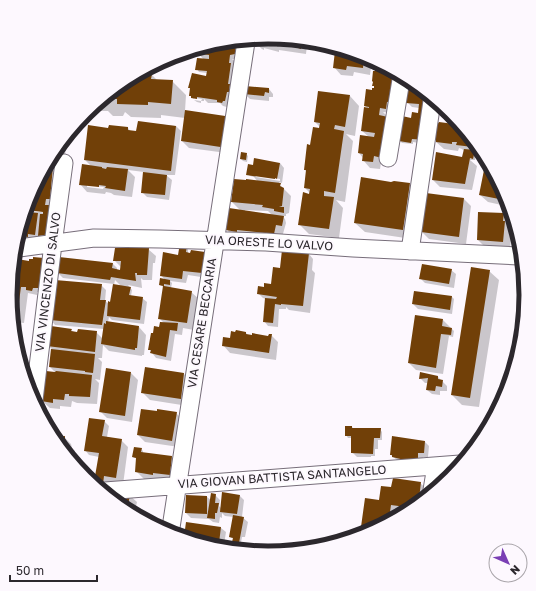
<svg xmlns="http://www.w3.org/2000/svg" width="536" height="591" font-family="'Golos Text',sans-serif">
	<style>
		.shadow { fill: #0003; fill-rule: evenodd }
		.building { fill: #714008 }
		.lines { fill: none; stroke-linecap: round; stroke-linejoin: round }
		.minor-casing { stroke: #776e7a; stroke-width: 19 }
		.minor { stroke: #fff; stroke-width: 17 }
		.labels { text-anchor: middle; stroke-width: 4; stroke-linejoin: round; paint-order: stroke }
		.street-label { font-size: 12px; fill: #2c282d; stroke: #fdf8fe }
		.rim { fill: none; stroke: #2c282d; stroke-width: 5 }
	</style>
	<rect width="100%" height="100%" fill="#fdf8fe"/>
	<path class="shadow" d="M268,38L307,45L306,54L279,50V52L264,48V50L262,49L254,42L255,40ZM261,43L277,45V47L263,45Z
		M239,43L237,59H232L237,63L230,105H227V107L223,106L220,103H208L204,99V101H201L202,99L194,98V99L190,95L191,89L189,88L207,77V73L199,72L197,69L204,60L198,53V51Z
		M336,51L367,57L372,60L370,75L354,72L353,76L341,75L334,67Z
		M176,56V59L168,58L169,57Z
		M377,66H381L401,80L390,113L383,112L387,116L389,164L381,163L380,169L370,168L363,160V158L359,153L369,137L362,131L368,109L365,106L375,87L374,86Z
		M144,74L152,75L157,80L172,81L186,95L185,111L231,118L234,154L189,148L182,141L185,118L161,115V118L131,117L125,112L123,116H113L108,111H92L91,110Z
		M409,85L436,104L430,145L413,142V144L402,143L400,141L412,119L419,114V108L412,107L407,102Z
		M269,89L273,94V97H269V101L250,99L245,94Z
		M350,96L359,106L355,136L346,134L353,141L345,202L336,200L343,208L339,238L309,234L299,224L312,195L305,188L307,172L305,170L311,146L322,129L315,122Z
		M194,100L201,101V103L197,102Z
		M439,105L451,113L456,121L445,120L438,113Z
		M138,122L176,126L181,131L175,175H166L172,180L169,200L147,197L142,192L144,172L128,170L135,177L132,197L114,195L111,193L106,192L105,194L87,192L80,184L91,166L85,160L109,129L128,128L131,132H137ZM87,185L104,187L103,189L87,187Z
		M454,125L457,128L460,127L477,153H476L475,160H470L477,166L472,190L440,187L433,180L463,158L464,151L462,149L459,148L458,151L444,149L436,142V139L434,137Z
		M67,141L64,162L54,161Z
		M246,154L248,156L247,162L243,161L241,159Z
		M280,163L284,168L282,183L279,182V184L291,196L289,213L286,214V216H282L285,219L286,223L281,241L234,237L227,230L241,211L232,202L258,182L254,177L250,176L248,174L253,166ZM256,175L280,179V181L256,177ZM245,210L268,211L272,215L245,211Z
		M486,166L506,197V206L488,202L480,195Z
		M50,167H53L57,172L54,239L21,242L30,197ZM31,209L48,211V213L31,211Z
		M391,184H409L419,194L412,239L365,232L355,223Z
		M427,194L464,199L471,206L466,244L429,239L422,232Z
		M503,214L510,222V228L512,229L510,249L485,247L478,240Z
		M188,246V253L204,275L201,274V277L188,275L186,283L170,281L172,283L171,288L191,292L199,299L194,330L183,328L182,335L175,334L171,361L156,358L149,349L154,334L164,323L159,318L164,287L160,285L165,280L161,275Z
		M148,249L156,256L155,263H153L152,280H143L141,278L142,288L128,285L132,290L131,296L142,298L147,302L144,324L112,320L109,317L108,322L139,327L146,335L144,355H142V356L109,351L103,345L102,358H98L102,362L100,380L95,379L99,383L97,404L77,403L72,401L71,407L60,406V409L50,408L42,401L56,373L50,367L52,349L48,346L71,330L74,332H96L103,339L104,329L55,325L51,320L101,285L106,290L105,301L109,304L111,303L114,284L63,278L58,273L113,264L117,268V270L120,271L121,267L114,260ZM115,280L121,286L114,285Z
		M309,254L313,259L312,270L315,273L310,313L289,310L286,307V309H279L278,327L268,326L264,321L266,299L263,298L258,293L264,288L274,285L281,269Z
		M17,260L30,262L43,293L37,292V295L28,293L24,323L15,322L10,295Z
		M451,270L456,274L454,288L425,283L420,278Z
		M489,271L499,280L479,407L462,405L452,395Z
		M415,292L452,297L454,299L452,314L418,309L413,304Z
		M443,320L454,331L453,337L449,336L443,374L416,370L409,363Z
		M246,333L249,336L269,338L271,335L278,342L276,360L230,353L223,345L230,340Z
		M146,368L184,374L191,381L188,406L150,400L143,393Z
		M131,373L138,380L132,422L107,418L100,411Z
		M438,377L447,386V391H440V395L432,394L427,390L428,383H425L420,378Z
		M176,413L183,420L179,447L145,442L138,435Z
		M104,421L109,426L107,437L121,440L128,447L123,485L101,488L95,482L99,457L89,455L85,450Z
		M352,427L354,429H380L382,432V440H378V449H375V456H371V457H357L352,452V438H348L346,435Z
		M64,437L71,444L72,448L75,451V462L69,454V446L67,444V450L59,438Z
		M425,442L429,446L428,457H423L422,463L398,461L391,455Z
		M141,449L143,451V453L172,457L179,465L177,482L144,479L137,472L138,459L133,457Z
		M420,483L430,492L367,534H361L379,501L392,488Z
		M129,495L137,502L135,511L115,498Z
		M215,495L220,500L219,506L221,508L239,495L244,500L242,517L248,522L245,537H242L240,548L232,546L234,539L230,537L234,517L225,516L222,513V518L220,517L219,523L213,522L209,519L191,518L186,513L207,497L211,500Z
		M221,528L226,532L224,545L185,537Z"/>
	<path class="building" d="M268,38L301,44V49L298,48V47L285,45L272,44V45L262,44V42H257V43L253,42L254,40Z
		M235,44L234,46L236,47L235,54L230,55L229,63H231L228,84H230L229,92H227L225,101H223L222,103L217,102V100L197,97V99L191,98V96H189L190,88H188L192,73L206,76L207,71L195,70L197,58L209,59V55L195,53L196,52Z
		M335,51L364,57L363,68L347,66L346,70L333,68Z
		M376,65L394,75L390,102H387L386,109L380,108L379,115L388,117L382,158L374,156L373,162L362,161L363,154L358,153L360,135L374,137L375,133L361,131L364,107L369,108V107L364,106L366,89L372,90V88H374V86H372L373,82L372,81L373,71H375Z
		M145,74H152L151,79L173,80L171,104L148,102V105L117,104V99H111L110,103H101Z
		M408,85L432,101L425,140L412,139L411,143L399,141L402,116L411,118L412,112L418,113L419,104L406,103Z
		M245,86L269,88V93L265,92L264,96L244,94Z
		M318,91L350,95L345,127L335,125L334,129L344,131L335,193L324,191V196L334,197L329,229L298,225L303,192L309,194L310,189L304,188L306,170H304L307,144L310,145L313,127L319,128L320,123L314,122Z
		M438,105L451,113L452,115L437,113Z
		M185,110L232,117L227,148L181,141Z
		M138,121L176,126L171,171L84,160L88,125L108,128L109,125L128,127V130L136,131Z
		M439,122L454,124V126L460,127L473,147L456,145L457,142H452V144L436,142L434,125H437Z
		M464,149L475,150L473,159L470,158L465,184L432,180L436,152L462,157Z
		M241,152L247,153L246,160L240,159Z
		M254,158L280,163L277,179L275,178V179L246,175L248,164L253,165Z
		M82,164L102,167V168L106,169L107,167L128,169L125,191L105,188L106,186L99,185V187L79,185Z
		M485,165L504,193L501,192L499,199L479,195Z
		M50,166H53L50,199H46L45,205H53L50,234L38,236L40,214H43V212L27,210L30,197Z
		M143,172L167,175L165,195L141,193Z
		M361,177L391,182L394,181L410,183L403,230L354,223Z
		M234,179L246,180V179L281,183L280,186L284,188L282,206L279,207H284V213L274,211V209L262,207L263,205L231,202Z
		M426,193L464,198L459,237L421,232Z
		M229,208L284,216L282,226L276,225L274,234L237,230V232L226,230Z
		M27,212L38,213L35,235L28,234V237L22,236Z
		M478,212L504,213L503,221H505L503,242L477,240Z
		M180,243L187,245L186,252L190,253L191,250L205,252L202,273L183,271L182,279L160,276L163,252L178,255Z
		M115,248H149L147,275H137V273H135L136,281L111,277L110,280L57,273L59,257L113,263L112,268L120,270L121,261H113Z
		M282,250L309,253L303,306L281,304V305L275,304L273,323L263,322L265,298L276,299L277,297L257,294L258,286L264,287V283L271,284L273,267L280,268Z
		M33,257L44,258L39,288H33L32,291L26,290V287H21L17,316H14L10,295L17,259L29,261V259H33Z
		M422,264L452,269L449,284L419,279Z
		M471,267L490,270L470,398L451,395Z
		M160,278L170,280V285L164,284V286L192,291L187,323L158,319L163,286L159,285Z
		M55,280L102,284L100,300H106L102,325L50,320Z
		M523,282L526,296L516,347H513Z
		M113,284L131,287L129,295L143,297L140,320L107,316L108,301L110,302Z
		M414,291L452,296L450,310L412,304Z
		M415,315L443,319L442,326L452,328L451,335L441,334L436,368L408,363Z
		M106,321L139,326L137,348H135V350L101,344L104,323L106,324Z
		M160,322L178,323L177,331L170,330L166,357L150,353L151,350H148L151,333H153L154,326L159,327Z
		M51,326L72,329L71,331L77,332L78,329L97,331L95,352L47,346Z
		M236,330L246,332V334L252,335V333L268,336L269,334H272L269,353L222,346L223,337L230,338L231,331L235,332Z
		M51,349L95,354L93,373L85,372V371L49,367Z
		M145,367L184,373L181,399L141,393Z
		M106,368L131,372L125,416L99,412Z
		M46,371L55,372L56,371L92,375L90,397L69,396V394H65L64,400L53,399V403L41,401Z
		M420,372L438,376V379L443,380L442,387L436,386L435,391L426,390L428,378L419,379Z
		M141,409L157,411V409L177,412L172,441L137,435Z
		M89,418L105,420L102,436L122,439L116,478L104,476L103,484L94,482L99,453L84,451Z
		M345,426H352V428H381L380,438H374L373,454L351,453V436H345Z
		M65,436V443H68V452L58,437Z
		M392,436L425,441L424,453H418V459H415V460H405L392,457V455H390Z
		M134,447L142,448L141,452L172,456L170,475L153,473V475L135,472L136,458L132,457Z
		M393,478L421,482L419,499L406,507L391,505L389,519L367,534H360L365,498L379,500L381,486L391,487Z
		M222,492L240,495L237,514L220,512Z
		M211,493L216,494L215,503H219L217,513H215V519L207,518Z
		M130,494L128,506L114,497Z
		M186,495L207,496V514L185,513Z
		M233,515L244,517L238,548L231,546L233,538L229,537Z
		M186,522L221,527L219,543L184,537Z"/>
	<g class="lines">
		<g class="minor-casing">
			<path id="minor" d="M388,158L401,80
				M19,248L94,238L160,239L266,242L353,248L518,256
				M410,251L432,101
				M34,400L53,244L64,163
				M432,490L436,466
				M105,491L460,464
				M170,534L246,42"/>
		</g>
		<use href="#minor" class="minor"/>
	</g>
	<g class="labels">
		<g class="street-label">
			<text transform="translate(269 243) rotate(3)" y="4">VIA ORESTE LO VALVO</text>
			<text transform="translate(48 282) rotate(-83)" y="4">VIA VINCENZO DI SALVO</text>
			<text transform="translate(202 323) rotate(-81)" y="4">VIA CESARE BECCARIA</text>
			<text transform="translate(282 477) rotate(-4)" y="4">VIA GIOVAN BATTISTA SANTANGELO</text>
		</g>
	</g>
	<path d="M0 0H536V591H0ZM17 295a251 251 0 1 1 502 0a251 251 0 1 1-502 0Z" fill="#fdf8fe" fill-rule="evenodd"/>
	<path class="rim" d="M17 295a251 251 0 1 1 502 0a251 251 0 1 1-502 0Z"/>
	<g transform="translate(508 563) rotate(135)"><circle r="19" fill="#fdf8fe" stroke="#a9a5aa"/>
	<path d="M0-3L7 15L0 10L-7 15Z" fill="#7a3eb4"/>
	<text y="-6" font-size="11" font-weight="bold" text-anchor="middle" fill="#2c282d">N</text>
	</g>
	<path d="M10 575v6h87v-6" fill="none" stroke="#2c282d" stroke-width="2"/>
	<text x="16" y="575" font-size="12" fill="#2c282d" stroke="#fdf8fe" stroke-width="3" paint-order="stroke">50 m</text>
</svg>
